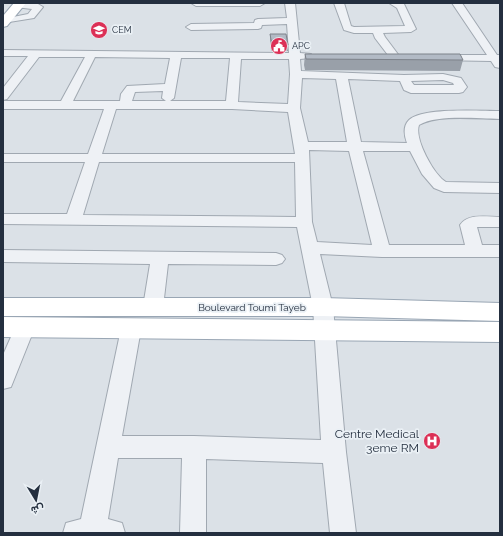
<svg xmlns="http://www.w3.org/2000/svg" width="503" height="536" font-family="Raleway,Vazirmatn,sans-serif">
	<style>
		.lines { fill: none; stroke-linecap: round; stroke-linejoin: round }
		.minor-casing { stroke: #a0a8b1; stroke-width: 2 }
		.major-casing { stroke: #99a6b4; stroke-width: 2 }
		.minor { fill: #eef1f5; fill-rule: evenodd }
		.major { fill: #fff; fill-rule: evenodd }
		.wall { fill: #99a0a9 }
		.building { fill: #b2bac5; stroke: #7d828a }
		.labels { text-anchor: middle; stroke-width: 3.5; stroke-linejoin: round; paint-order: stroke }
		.far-poi-label { font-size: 9px; fill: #242f3f; stroke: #eaf0f5; text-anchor: start }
		.street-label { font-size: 10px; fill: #242f3f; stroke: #eaf0f5 }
		.near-poi-label { font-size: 12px; fill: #242f3f; stroke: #eaf0f5; text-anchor: end }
	</style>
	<rect width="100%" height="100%" fill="#dbe1e7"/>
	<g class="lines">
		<g class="minor-casing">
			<path id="minor" d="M15,3L38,4L43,7L34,18L3,23V19L28,14L32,9L15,7L13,5Z
				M191,3H265L260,6H196Z
				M285,3H295L300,53L311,54L312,56L311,58L300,59L301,71L404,75L443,74L461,78L467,87L463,92L459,93H411L404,90L400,81L348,79L361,142L407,143C404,135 403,126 409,120C422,107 482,111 500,111V119C478,119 438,114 419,125C414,139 434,175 446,182L500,183V193L444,192L434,188L422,174L410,151H363L389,245H465L460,225C468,213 487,217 500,217V227H477L482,245H500V257H382L320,254L333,307L346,452L356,533H330L323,463L206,459V533H180L182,458H118L108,519L122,523L125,533H63L66,523L81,519L121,329L124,323L131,321L138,323L141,329L122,436H194L321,440L313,307L297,227L3,224V214H67L85,162H3V154H88L104,109H3V101H61L85,57H39L7,99L3,100V88L28,56H3V50L289,53L287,24L262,25L261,28L258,29L191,30L186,27L191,24L254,23L255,20L258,19L287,18ZM95,57L170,58L165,84L127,86L121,94L120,101H73ZM181,58H230L226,101H170L174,98ZM241,59H289L290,74L288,104L238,102ZM302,78L336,79L347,142H308L300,108ZM443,80L453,83L454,85H414L411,81ZM163,91L162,98L166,101H132L135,92ZM116,109H232L288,112L295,154H102ZM309,150L349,151L372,245L317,242L312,222ZM99,162H295L296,217L83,215Z
				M334,3H344L351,26L354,27L405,26L397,8L389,3L404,4L416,29L411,32L383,33L385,37L400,57L399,59H391L375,38L373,33H354L344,30Z
				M452,3H462L497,55H500V68L495,67L491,61L435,60L434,58L435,56L439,55H487Z
				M3,250L276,253L282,255L285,259L282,263L276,265L168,264L163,307L160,312L153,314L146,312L143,307L150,264L3,262Z
				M25,319L32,321L35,327L11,387L3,389V355L18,321Z"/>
		</g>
		<g class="major-casing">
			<path id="major" d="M14,3H26L7,26L3,27V16Z
				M3,298H323L500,303V321L323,316H3Z
				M3,317L500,322V342L3,337Z"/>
		</g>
		<use href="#minor" class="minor"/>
		<use href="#major" class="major"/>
	</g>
	<path class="wall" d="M270,34L288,45V51H271L270,40Z
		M305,54L463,60L460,71L305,70L304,65Z"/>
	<path class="building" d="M270,34H286L288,45H272Z
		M305,54H460L463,60L306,59Z"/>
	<defs>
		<g id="school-disc" transform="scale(0.9)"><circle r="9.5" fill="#dc3056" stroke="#eaf0f5"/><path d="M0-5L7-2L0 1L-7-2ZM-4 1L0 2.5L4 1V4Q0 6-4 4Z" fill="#fff"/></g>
		<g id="civic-disc" transform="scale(0.9)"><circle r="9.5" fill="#dc3056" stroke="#eaf0f5"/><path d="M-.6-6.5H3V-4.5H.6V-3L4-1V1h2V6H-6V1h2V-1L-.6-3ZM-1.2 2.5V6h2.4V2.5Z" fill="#fff"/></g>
		<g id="hospital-disc" transform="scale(0.9)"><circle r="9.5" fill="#dc3056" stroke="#eaf0f5"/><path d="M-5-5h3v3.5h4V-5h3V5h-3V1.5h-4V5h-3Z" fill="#fff"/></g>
	</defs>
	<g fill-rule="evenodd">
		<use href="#school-disc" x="99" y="30"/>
		<use href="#civic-disc" x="279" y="46"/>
		<use href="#hospital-disc" x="432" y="441"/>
	</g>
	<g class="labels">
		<g class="far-poi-label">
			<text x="112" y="33">CEM</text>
			<text x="292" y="49">APC</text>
		</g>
		<g class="street-label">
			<text x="252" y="311">Boulevard Toumi Tayeb</text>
		</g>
		<g class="near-poi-label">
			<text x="419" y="438">Centre Medical<tspan x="419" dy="14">3eme RM</tspan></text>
		</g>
	</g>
	<rect width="503" height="536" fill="none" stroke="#242f3f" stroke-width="8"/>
	<g transform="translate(36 500) rotate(170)" stroke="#eaf0f5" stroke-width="3" paint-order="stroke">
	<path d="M0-3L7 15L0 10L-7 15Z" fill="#242f3f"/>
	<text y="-6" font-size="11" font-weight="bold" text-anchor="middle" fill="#242f3f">ش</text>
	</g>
</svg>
